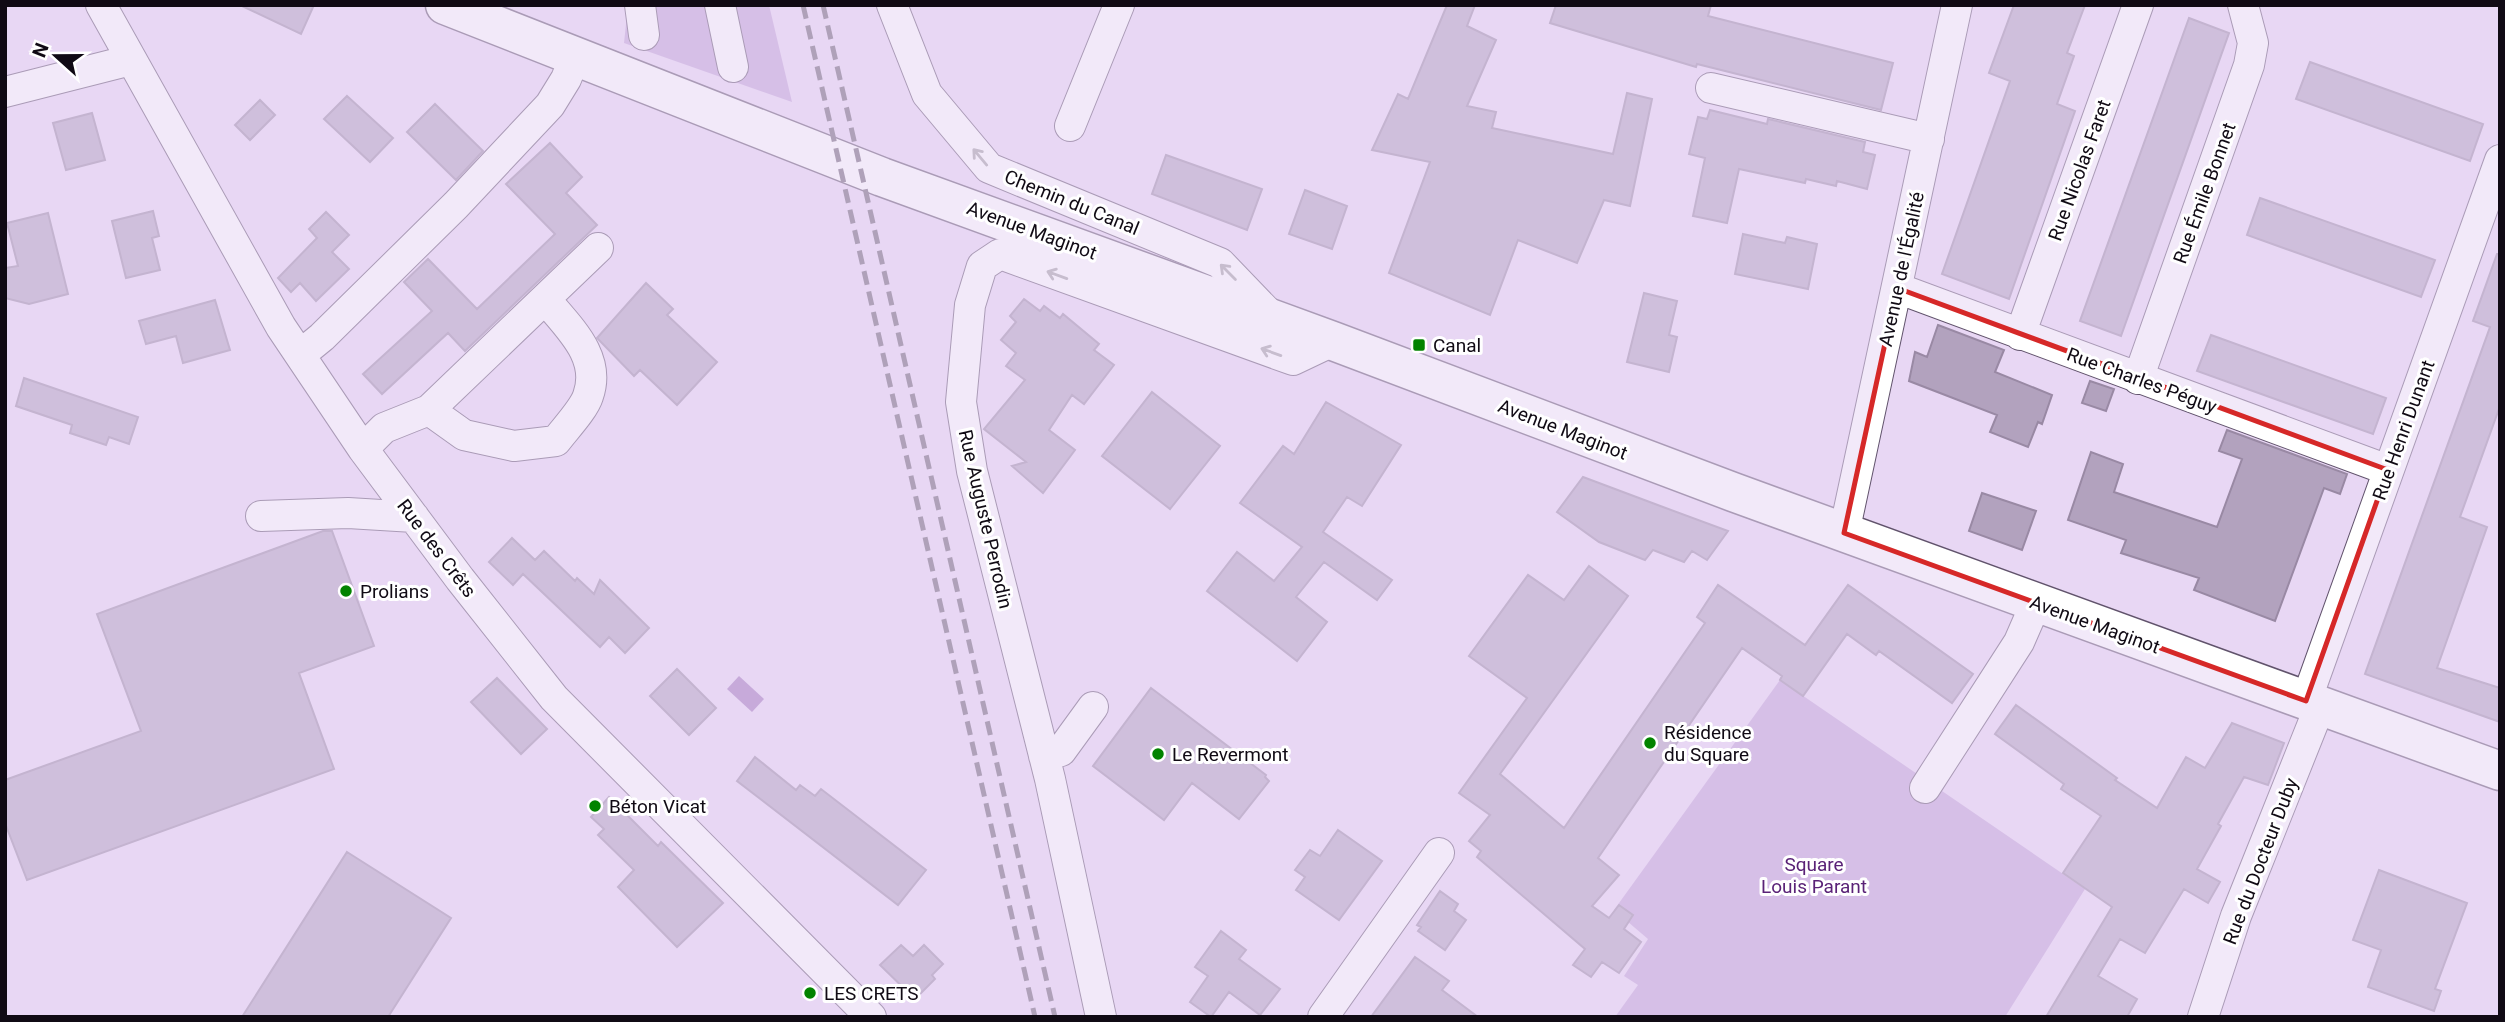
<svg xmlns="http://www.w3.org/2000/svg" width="2505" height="1022" font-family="Roboto,sans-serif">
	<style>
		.green { fill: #c2a3d7 }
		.water { fill: #9f74bb }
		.building { fill: #b2a2be; stroke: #9989a4; stroke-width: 2 }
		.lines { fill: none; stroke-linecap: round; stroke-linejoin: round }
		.minor-casing { stroke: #61536c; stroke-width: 32 }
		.major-casing { stroke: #61536c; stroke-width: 41 }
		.minor { stroke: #fff; stroke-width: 30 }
		.major { stroke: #fff; stroke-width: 38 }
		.rail { stroke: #6b6072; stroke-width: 5; stroke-dasharray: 14 7; stroke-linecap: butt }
		.oneway { stroke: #9f9da1 }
		.marked { fill: none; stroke: #d62828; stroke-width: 5; stroke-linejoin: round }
		.poi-dot { fill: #028300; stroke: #fff; stroke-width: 2.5 }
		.labels { text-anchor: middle; stroke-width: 6; stroke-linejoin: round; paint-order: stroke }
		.street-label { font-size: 19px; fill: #100a14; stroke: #fff }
		.poi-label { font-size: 19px; fill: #100a14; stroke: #fff; text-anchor: start }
		.park-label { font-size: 19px; fill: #5a2277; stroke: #fff }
	</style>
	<rect width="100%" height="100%" fill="#e8d7f4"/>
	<path class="green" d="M628,5H769L792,102L624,43Z
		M1780,680L2085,889L2005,1017H1615L1638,985L1624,976L1648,939L1614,910Z"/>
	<path class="water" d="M739,676L764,699L752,712L727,689Z"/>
	<path class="building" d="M240,5H314L301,34Z
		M1447,5H1475L1467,26L1496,40L1467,106L1496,112L1492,128L1613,154L1627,93L1652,99L1630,206L1604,200L1577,263L1518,240L1490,315L1389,273L1430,162L1372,150L1398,94L1408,99Z
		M1556,5H1711L1708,16L1893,63L1881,110L1697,64L1696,67L1550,23Z
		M2014,5H2085L2067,53L2074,56L2057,104L2075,111L2009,299L1942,274L2010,81L1989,73Z
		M2189,18L2229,33L2121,336L2080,321Z
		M2310,62L2483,124L2470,161L2296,99Z
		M347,96L393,138L370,162L324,119Z
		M260,100L275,115L250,140L235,125Z
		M435,104L483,151L456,180L407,132Z
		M1710,110L1767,124L1768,119L1865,142L1863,152L1875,155L1867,189L1837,181L1836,186L1806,179L1805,183L1739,169L1727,223L1693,216L1705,158L1689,154L1698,117L1707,119Z
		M92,113L105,160L66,170L53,123Z
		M550,143L582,177L566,193L597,225L465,351L448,333L382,394L363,374L432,311L404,282L428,259L477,309L555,234L506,184Z
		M1166,155L1262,189L1247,230L1152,194Z
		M1305,190L1347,206L1332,249L1289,234Z
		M2260,198L2435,260L2421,297L2247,235Z
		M153,211L159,236L152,238L160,270L126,278L112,221Z
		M326,212L349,235L332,252L349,269L316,301L300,283L291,292L278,278L317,238L309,229Z
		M48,213L68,294L29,304L5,298V268L18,266L7,223Z
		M1743,234L1785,243L1787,237L1817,244L1808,289L1735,274Z
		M2497,254H2500V406L2460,517L2487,527L2437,668L2500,688V722L2365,674L2490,327L2473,321Z
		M646,283L673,309L667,315L717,362L677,405L640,370L634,376L597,338Z
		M1644,293L1677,301L1669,335L1677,337L1669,372L1627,362Z
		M1024,299L1040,311L1044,306L1060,318L1063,314L1099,344L1094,350L1114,365L1084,404L1072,395L1049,430L1075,450L1043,493L1012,466L1026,462L984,429L1025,380L1006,366L1016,353L1001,340L1016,322L1010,316Z
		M215,300L230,350L183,363L176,336L146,344L139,321Z
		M1938,325L2004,350L1995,372L2052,395L2042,424L2038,422L2028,447L1990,432L1997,415L1909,381L1915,352L1927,357Z
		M2211,335L2386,398L2373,434L2197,371Z
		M24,378L138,417L129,444L109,437L106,445L70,433L72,425L16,406Z
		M2090,381L2114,389L2106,411L2082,403Z
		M1152,392L1220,446L1170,509L1102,456Z
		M1326,402L1401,445L1362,506L1347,497L1323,532L1392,580L1377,600L1324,562L1296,597L1327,622L1297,661L1207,591L1237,552L1274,581L1302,547L1240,503L1283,446L1294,454Z
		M2227,430L2347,474L2340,494L2324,488L2275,621L2194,590L2199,578L2121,553L2126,540L2068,520L2091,452L2123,464L2114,492L2217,527L2242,459L2219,451Z
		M1583,477L1663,507L1728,531L1707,560L1692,551L1684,562L1653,550L1645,560L1599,542L1557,512Z
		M1982,493L2036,511L2022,550L1969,531Z
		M323,531H332L374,646L299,673L334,769L27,880L5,823V780L141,731L97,614Z
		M512,538L535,560L544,551L575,581L577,578L594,594L600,580L649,628L625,653L609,637L600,647L523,574L513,585L489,562Z
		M1589,566L1628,596L1500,774L1564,828L1705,623L1697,617L1718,585L1805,645L1848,585L1973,674L1952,703L1879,651L1876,655L1847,634L1803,696L1780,680L1782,676L1742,648L1598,858L1619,875L1592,906L1609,918L1619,905L1633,915L1624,929L1641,942L1619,973L1602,962L1591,977L1573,965L1585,949L1477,857L1481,851L1469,841L1490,815L1459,793L1527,698L1469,656L1528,575L1564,600Z
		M677,669L716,708L689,735L650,696Z
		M497,678L547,729L521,754L471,702Z
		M1151,688L1266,775L1265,777L1269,781L1239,819L1192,783L1164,820L1093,766Z
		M2016,705L2117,778L2115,780L2157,808L2186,757L2205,768L2232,723L2284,743L2268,785L2244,777L2218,824L2221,826L2197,869L2220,882L2208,903L2184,889L2145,953L2120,939L2098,976L2137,999L2127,1017H2046L2112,907L2063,873L2101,816L2061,789L2064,784L1995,734Z
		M755,757L796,790L800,785L815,796L821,789L926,870L898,905L737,781Z
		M609,797L658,846L661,842L723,903L677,947L618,887L634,870L598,835L604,829L591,817Z
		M1338,830L1382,861L1339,920L1296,890L1305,877L1295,870L1310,850L1320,856Z
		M347,852L451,918L388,1017H242Z
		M2379,870L2467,903L2435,989L2441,991L2434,1011L2368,987L2381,950L2353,940Z
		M1440,891L1458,904L1454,911L1466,920L1445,950L1418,931L1421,927L1417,925Z
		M1221,931L1246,950L1239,959L1280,989L1260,1015L1229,992L1211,1017L1190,1002L1208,976L1195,967Z
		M901,945L913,956L924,945L943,964L932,975L935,979L915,999L880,965Z
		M1415,957L1449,981L1442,990L1478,1017H1371Z"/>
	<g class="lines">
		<g class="minor-casing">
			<path id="minor" d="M101,5L281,327L363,449L460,579L554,698L871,1017
				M640,5L644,35
				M720,5L733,67
				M892,5L927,94L989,168L1220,263L1271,316
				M1711,88L1929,139
				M5,92L131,60
				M1070,126L1119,5
				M1897,288L2388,470
				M2020,335L2138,5
				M300,355L322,337L456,205L550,105L566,79L575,57
				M2138,379L2249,65L2253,43L2243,5
				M429,410L464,435L514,446L556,441C565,429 584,409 588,396C602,357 569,328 546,300
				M363,449L384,428L429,410L598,248
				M261,516L348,513L414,517
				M1844,533L1957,5
				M2306,701L2500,160
				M1044,756L1061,751L1093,707
				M1925,788L2019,642L2036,603
				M1101,1017L1050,779L972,471L961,402L970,305L982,266L1000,254L1293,360L1333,341
				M1323,1017L1439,853
				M2203,1017L2236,916L2320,706"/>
		</g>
		<g class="major-casing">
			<path id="major" d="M445,5L882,177L1333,341L1733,492L2500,771"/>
		</g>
		<use href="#minor" class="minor"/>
		<use href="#major" class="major"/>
		<path class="rail" d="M803,5L1035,1017
			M823,5L1055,1017"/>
	</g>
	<defs><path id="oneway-shaft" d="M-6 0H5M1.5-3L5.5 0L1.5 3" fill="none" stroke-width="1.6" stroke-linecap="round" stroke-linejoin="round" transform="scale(1.75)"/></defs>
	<g class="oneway">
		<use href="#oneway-shaft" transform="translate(980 157) rotate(-130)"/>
		<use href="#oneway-shaft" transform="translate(1228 272) rotate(-135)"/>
		<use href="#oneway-shaft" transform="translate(1057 275) rotate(-160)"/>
		<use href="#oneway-shaft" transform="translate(1271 352) rotate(-160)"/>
	</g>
	<path d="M0 0H2505V1022H0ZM1897,288L2388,470L2306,701L1844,533Z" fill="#e8d7f4" fill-opacity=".55" fill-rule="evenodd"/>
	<path class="marked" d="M1897,288L2388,470L2306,701L1844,533Z"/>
	<g class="poi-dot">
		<rect x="1412" y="338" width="14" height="14" rx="3.5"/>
		<circle cx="346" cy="591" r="7"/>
		<circle cx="1650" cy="743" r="7"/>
		<circle cx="1158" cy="754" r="7"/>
		<circle cx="595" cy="806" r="7"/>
		<circle cx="810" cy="993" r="7"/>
	</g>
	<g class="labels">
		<g class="street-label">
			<text transform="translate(2079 170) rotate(-70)" y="7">Rue Nicolas Faret</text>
			<text transform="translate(2204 193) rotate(-70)" y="7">Rue Émile Bonnet</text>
			<text transform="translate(1072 202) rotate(22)" y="7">Chemin du Canal</text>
			<text transform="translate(1032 230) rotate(20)" y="7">Avenue Maginot</text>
			<text transform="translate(1901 269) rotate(-78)" y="7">Avenue de l'Égalité</text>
			<text transform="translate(2142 380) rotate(20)" y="7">Rue Charles Péguy</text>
			<text transform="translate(1563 429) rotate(21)" y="7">Avenue Maginot</text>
			<text transform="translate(2403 430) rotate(-70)" y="7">Rue Henri Dunant</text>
			<text transform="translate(986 519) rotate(77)" y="7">Rue Auguste Perrodin</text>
			<text transform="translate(437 548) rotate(53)" y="7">Rue des Crêts</text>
			<text transform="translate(2095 624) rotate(20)" y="7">Avenue Maginot</text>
			<text transform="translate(2260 861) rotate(-69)" y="7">Rue du Docteur Duby</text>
		</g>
		<g class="poi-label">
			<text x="1433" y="352">Canal</text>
			<text x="360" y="598">Prolians</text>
			<text x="1664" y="739">Résidence<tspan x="1664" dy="22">du Square</tspan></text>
			<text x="1172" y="761">Le Revermont</text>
			<text x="609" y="813">Béton Vicat</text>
			<text x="824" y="1000">LES CRETS</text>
		</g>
		<g class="park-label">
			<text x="1814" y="871">Square<tspan x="1814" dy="22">Louis Parant</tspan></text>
		</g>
	</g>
	<rect width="2505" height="1022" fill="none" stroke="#100a14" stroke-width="14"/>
	<g transform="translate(56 56) rotate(291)" stroke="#ffffff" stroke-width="5" paint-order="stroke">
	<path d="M0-5L12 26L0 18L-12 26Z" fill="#100a14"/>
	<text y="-10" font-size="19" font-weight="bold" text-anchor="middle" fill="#100a14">N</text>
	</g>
</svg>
